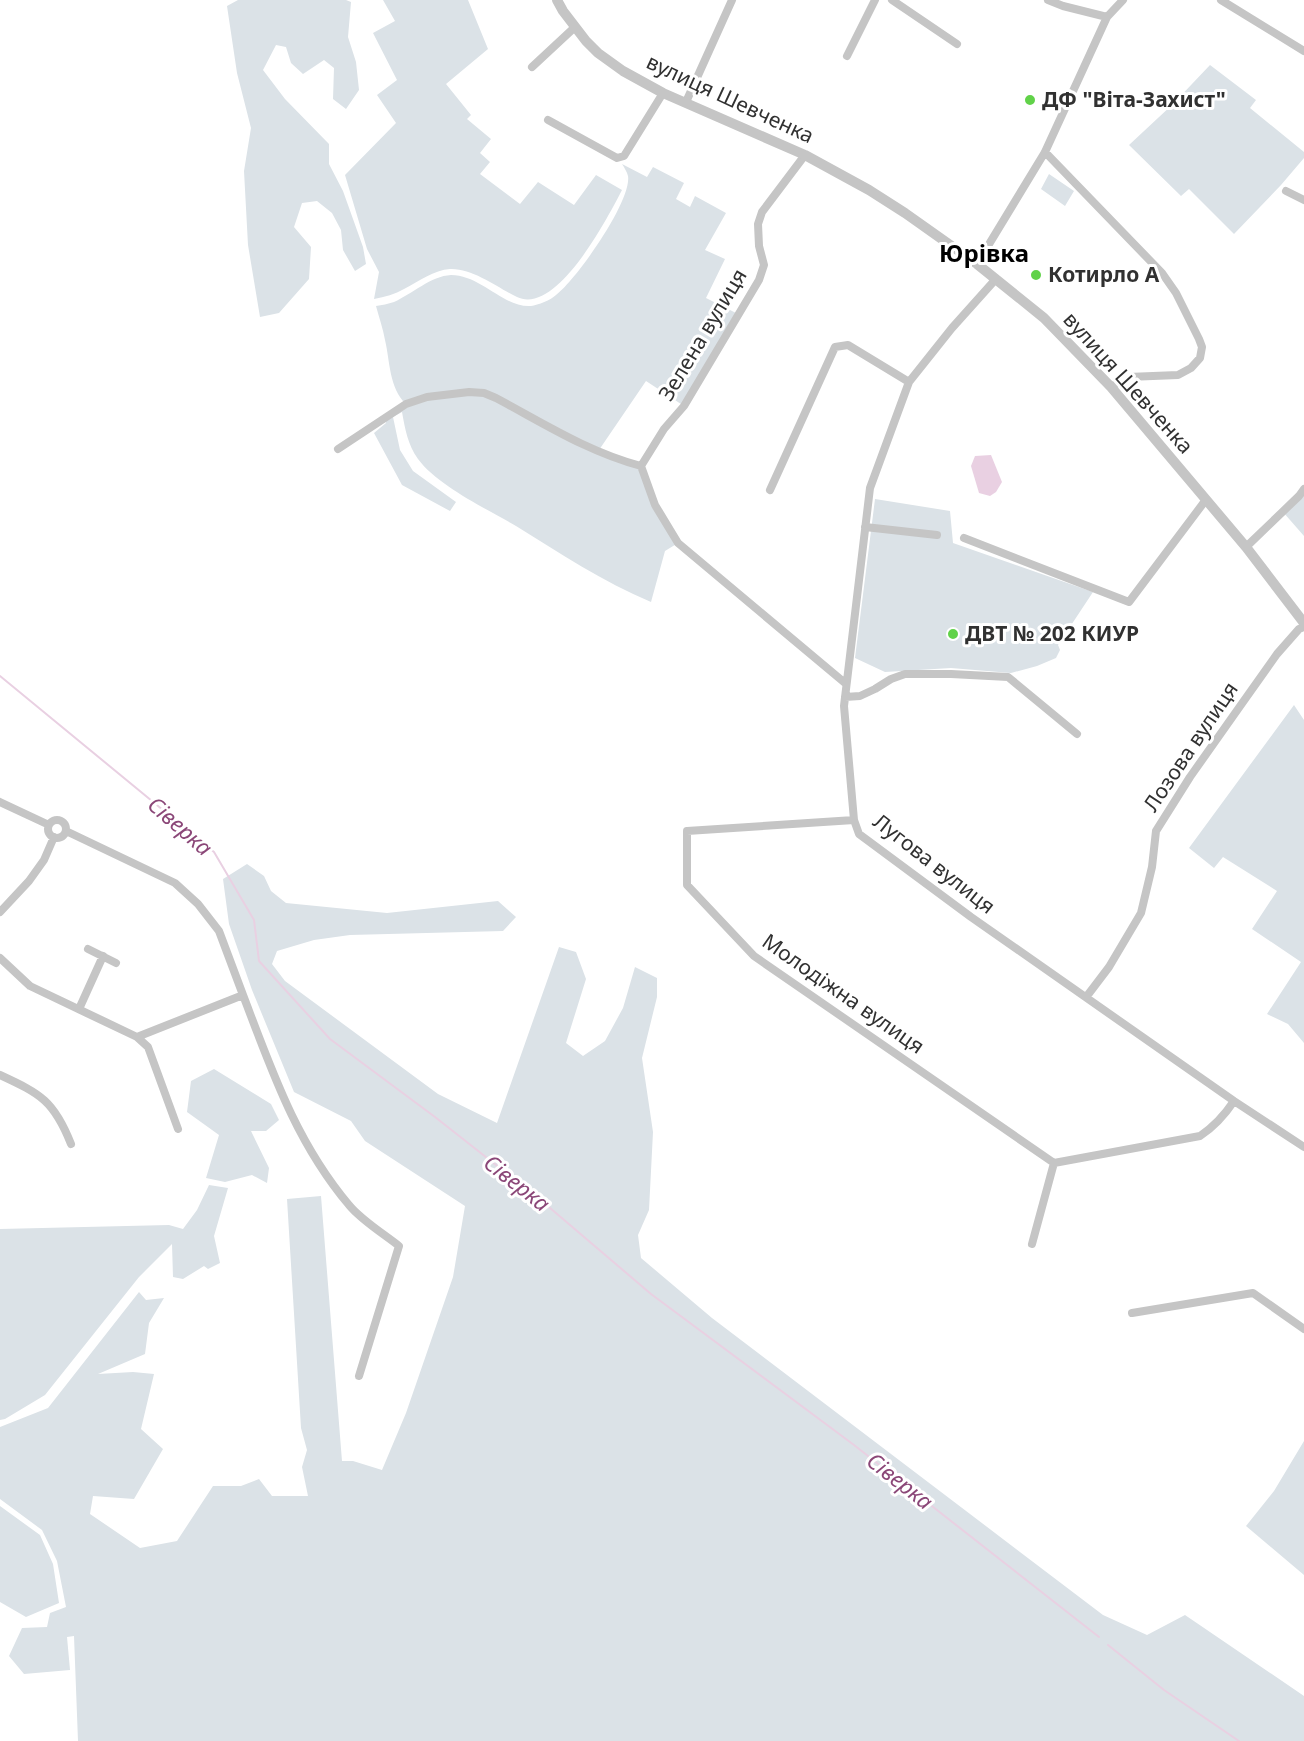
<svg xmlns="http://www.w3.org/2000/svg" width="1304" height="1741" font-family="'Noto Sans',sans-serif">
	<style>
		.green { fill: #dbe2e7 }
		.water { fill: #e9d0e2 }
		.lines { fill: none; stroke-linecap: round; stroke-linejoin: round }
		.stream { stroke: #e9d0e2; stroke-width: 2 }
		.minor { stroke: #c5c5c5; stroke-width: 8 }
		.tertiary { stroke: #c5c5c5; stroke-width: 10 }
		.poi-dot { fill: #61d249; stroke: #fff; stroke-width: 2 }
		.labels { text-anchor: middle; stroke-width: 6; stroke-linejoin: round; paint-order: stroke }
		.street-label { font-size: 21px; fill: #313131; stroke: #fff }
		.poi-label { font-size: 21px; font-weight: bold; fill: #313131; stroke: #fff; text-anchor: start }
		.water-label { font-size: 22px; font-style: italic; fill: #8b4778; stroke: #fff }
		.quarter-label { font-size: 24px; font-weight: bold; fill: #000; stroke: #fff }
	</style>
	<rect width="100%" height="100%" fill="#fff"/>
	<path class="green" d="M238,0H346L351,2L348,37L356,62L359,90L346,109L333,99L334,68L324,60L303,74L291,63L286,47L276,45L263,70L285,99L329,144V164L343,191L363,247L366,264L355,271L343,250L341,230L332,213L317,201L302,203L294,227L311,247L309,279L279,313L260,317L248,245L244,171L251,128L237,73L227,6Z
		M383,0H468L488,49L446,84L471,115L467,119L491,139L480,153L490,162L480,174L520,204L538,182L574,205L596,175L622,190C608,217 557,316 517,297C498,288 473,268 450,269C434,270 419,281 404,289C395,294 385,297 374,299L379,272L367,249L345,175L396,123L377,95L397,80L373,33L395,21Z
		M1210,65L1256,100L1250,108L1304,152V158L1281,185L1234,234L1189,189L1181,196L1129,145L1173,104Z
		M622,164L647,177L653,167L684,183L676,199L690,207L695,196L726,213L705,250L725,259L706,298L738,314L684,406L646,381L599,450L641,466L655,505L678,543L665,551L651,602C603,582 560,553 516,526C487,509 438,486 418,459C408,445 405,429 402,412L393,417L400,450L413,471L456,502L450,511L402,485L374,433L386,423L384,417L406,404C389,388 390,361 385,340C383,329 379,317 376,306C382,305 388,304 394,302C412,294 431,276 451,275C481,275 504,308 531,306C538,305 551,300 556,295C576,280 632,201 628,176C627,172 624,167 622,164Z
		M1049,174L1074,191L1065,206L1041,189Z
		M1304,489V536L1283,512Z
		M875,499L950,511L953,543L1093,592L1058,645L1060,650L1056,658L1037,666L1011,673L951,668L885,672L855,658Z
		M1294,705L1304,720V1043L1288,1024L1267,1014L1301,962L1252,929L1277,891L1223,857L1214,868L1189,848Z
		M247,864L264,876L271,891L286,903L387,913L498,901L516,917L503,931L350,935L314,940L277,951L272,964L285,981L438,1094L497,1123L559,947L576,952L586,979L566,1043L583,1056L605,1041L623,1008L635,967L657,978V997L642,1058L653,1132L649,1210L638,1235L641,1258L712,1318L1103,1615L1147,1635L1185,1615L1304,1696V1741H78L74,1636L67,1637L70,1670L24,1674L9,1656L22,1628L47,1627L50,1613L66,1607L57,1561L42,1530L0,1499V1427L48,1408L139,1292L146,1300L164,1298L149,1323L145,1354L98,1374L133,1372L154,1374L141,1429L163,1449L134,1499L93,1496L90,1514L140,1548L177,1541L213,1486H241L259,1479L272,1496H308L302,1467L307,1450L301,1428L287,1199L321,1196L342,1461H353L382,1470L406,1413L453,1277L465,1206L365,1141L351,1121L294,1092L252,990L229,924L223,879Z
		M214,1069L271,1104L279,1120L266,1131H251L269,1168L267,1183L252,1175L225,1182L206,1178L219,1135L187,1112L191,1081Z
		M209,1185L228,1188L214,1236L220,1263L208,1269L204,1266L183,1279L173,1277L172,1244L139,1277L45,1395L5,1419L0,1420V1229L169,1225L183,1229L197,1210Z
		M1304,1441V1575L1246,1526L1274,1491Z
		M0,1506L40,1535L53,1564L59,1603L26,1617L0,1602Z"/>
	<path class="water" d="M991,455L1002,482L996,492L990,496L979,493L971,466L975,456Z"/>
	<g class="lines">
		<path class="stream" d="M0,676L214,852L254,920L259,961L330,1039L435,1117L543,1202L651,1294L854,1445L1099,1637
			M1108,1645L1164,1690L1239,1741"/>
		<path class="minor" d="M892,0L957,44
			M1048,0L1063,6L1107,17
			M1221,0L1304,51
			M847,56L875,0
			M532,67L575,27
			M686,102L732,0
			M548,120L617,158L624,156L663,93
			M1045,152L1162,273L1176,293L1199,339L1202,347L1200,358L1191,368L1178,375L1128,377L1111,387
			M1286,191L1304,200
			M977,264L1045,152L1107,17L1123,0
			M995,280L952,328L909,382L870,488L844,706L854,820L859,834L971,917L1234,1101L1304,1147
			M338,449L406,404L427,397L469,392L484,393L496,398C543,423 588,452 641,466L655,505L678,543L845,683
			M641,466L664,429L684,406L759,280L764,265L759,246L758,224L762,212L805,155
			M770,490L835,347L848,345L909,382
			M865,527L937,535
			M964,538L1129,602L1205,501
			M1246,547L1299,496L1304,489
			M845,697L860,696L875,689L891,679L905,674H951L1008,677L1077,734
			M0,802L49,825
			M854,820L687,831V885L754,956L1054,1163L1200,1136C1215,1126 1224,1116 1234,1101
			M48 829a9 9 0 1 1 18 0a9 9 0 1 1-18 0Z
			M0,912L29,881L44,860L54,837
			M88,949L116,963
			M0,958L30,986L137,1037L243,995L219,931L198,904L175,883L66,831
			M243,995C272,1071 296,1142 349,1205C361,1220 384,1234 399,1246L359,1376
			M1087,996L1109,967L1141,913L1152,867L1156,831L1190,777L1243,702L1277,654L1299,629L1304,627
			M79,1009L103,956
			M137,1037L148,1047L178,1129
			M0,1075C41,1094 54,1101 71,1144
			M1032,1244L1054,1163
			M1132,1313L1253,1293L1304,1329"/>
		<path class="tertiary" d="M557,0L563,11L586,41L598,53L623,71L663,93L805,155L869,190L905,213L977,264L1044,318L1111,387L1246,547L1304,623"/>
	</g>
	<g class="poi-dot">
		<circle cx="1030" cy="100" r="6"/>
		<circle cx="1036" cy="275" r="6"/>
		<circle cx="953" cy="634" r="6"/>
	</g>
	<g class="labels">
		<g class="street-label">
			<text transform="translate(730 99) rotate(25)" y="7">вулиця Шевченка</text>
			<text transform="translate(703 335) rotate(-59)" y="7">Зелена вулиця</text>
			<text transform="translate(1128 383) rotate(48)" y="7">вулиця Шевченка</text>
			<text transform="translate(1191 747) rotate(-56)" y="7">Лозова вулиця</text>
			<text transform="translate(934 864) rotate(38)" y="7">Лугова вулиця</text>
			<text transform="translate(843 994) rotate(35)" y="7">Молодіжна вулиця</text>
		</g>
		<g class="poi-label">
			<text x="1042" y="107">ДФ "Віта-Захист"</text>
			<text x="1048" y="282">Котирло А</text>
			<text x="965" y="641">ДВТ № 202 КИУР</text>
		</g>
		<g class="water-label">
			<text transform="translate(180 826) rotate(41)" y="8">Сіверка</text>
			<text transform="translate(517 1183) rotate(38)" y="8">Сіверка</text>
			<text transform="translate(900 1481) rotate(38)" y="8">Сіверка</text>
		</g>
		<g class="quarter-label">
			<text x="984" y="262">Юрівка</text>
		</g>
	</g>
</svg>
